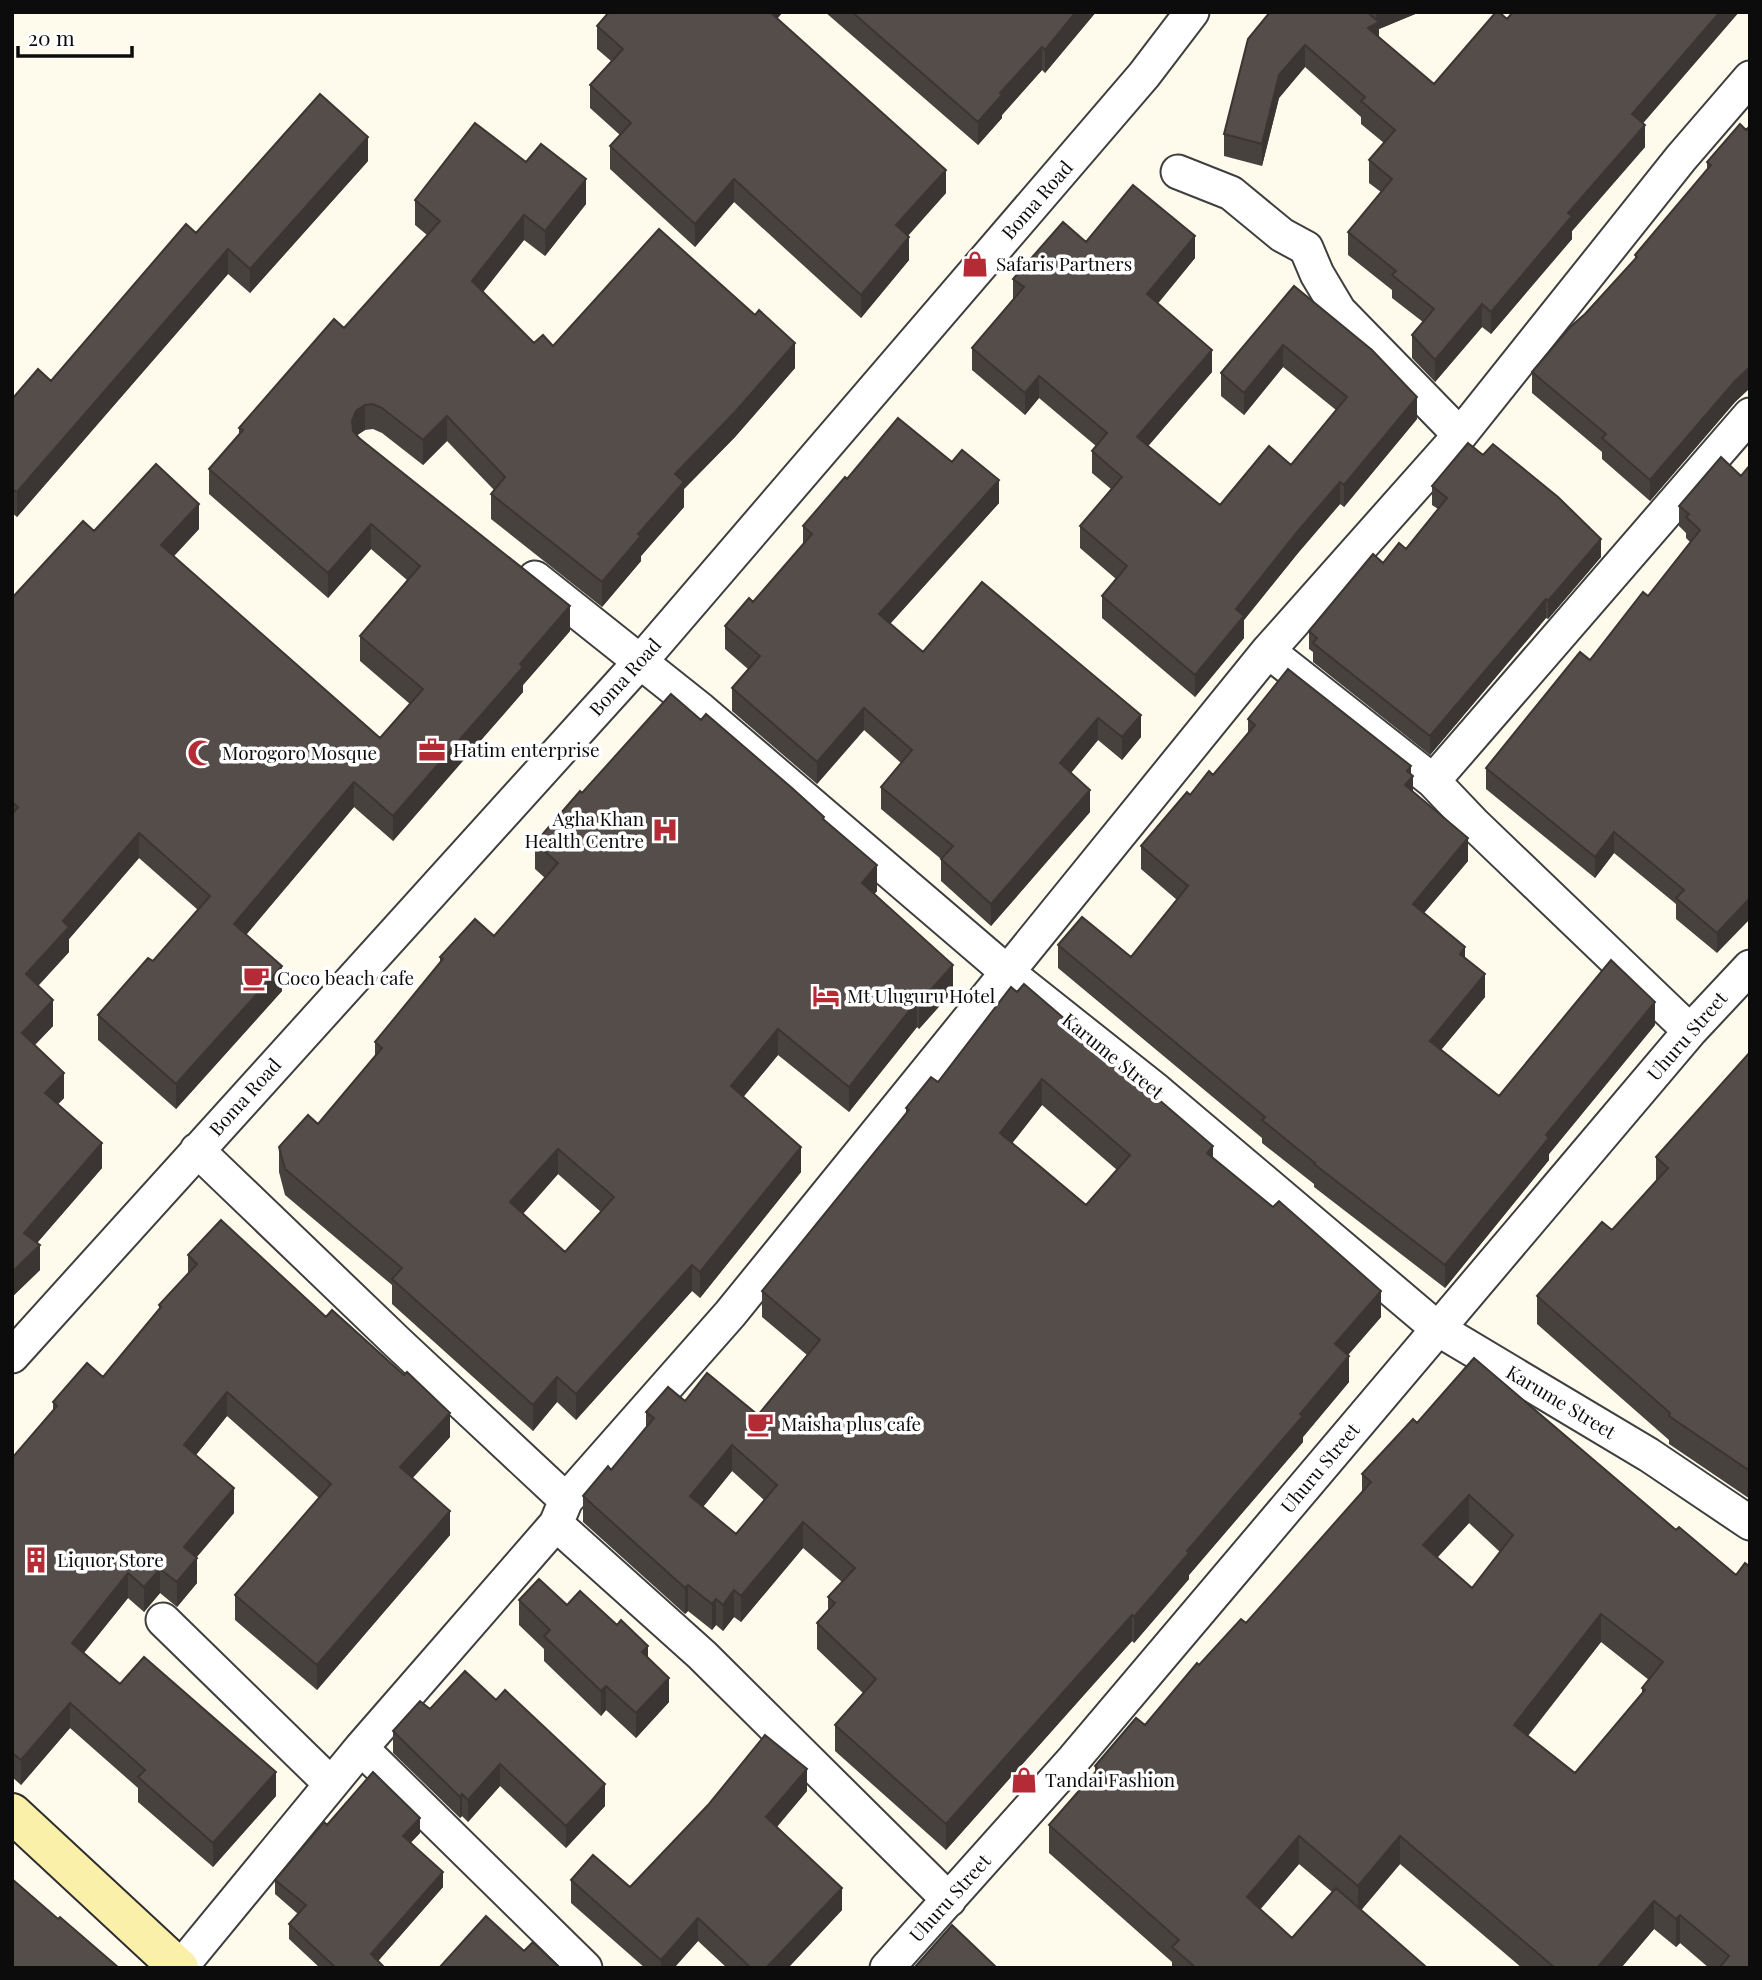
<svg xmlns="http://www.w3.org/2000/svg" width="1762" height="1980" font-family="'Playfair Display',serif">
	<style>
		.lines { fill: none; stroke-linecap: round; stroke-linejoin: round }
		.street-casing { stroke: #3f3f3f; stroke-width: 37 }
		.secondary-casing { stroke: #2e2e2e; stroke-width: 42 }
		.street { stroke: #fff; stroke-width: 33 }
		.secondary { stroke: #fbf0aa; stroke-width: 38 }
		.wall { fill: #48423f; fill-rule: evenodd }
		.shaded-wall { fill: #3b3633 }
		.building { fill: #544d49; stroke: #3b3633; stroke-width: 2; fill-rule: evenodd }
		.labels { text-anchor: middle; stroke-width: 7; stroke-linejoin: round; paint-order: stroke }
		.street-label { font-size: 19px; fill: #0c0c0c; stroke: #fff }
		.poi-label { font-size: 19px; fill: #0c0c0c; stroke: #fff; text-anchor: start }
	</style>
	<rect width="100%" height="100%" fill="#fefaec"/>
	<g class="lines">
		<g class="street-casing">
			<path id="street" d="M1178,172L1231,193L1282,235L1306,248L1317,274L1339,311L1460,435
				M535,578L701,710L1007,972L1157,1091L1438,1329L1649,1455L1750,1523
				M1268,651L1433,781L1473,823L1690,1031
				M1433,781L1750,415
				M197,1150L398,1343L566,1500
				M12,1356L640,662L1144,75L1192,12
				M556,1524L702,1655L949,1900
				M163,1620L331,1784
				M361,1748L585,1968
				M180,1968L361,1748L556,1524L566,1500L730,1314L1268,651L1460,435L1681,158L1750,78
				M887,1968L1074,1759L1690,1031L1750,967"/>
		</g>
		<g class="secondary-casing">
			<path id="secondary" d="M12,1813L179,1968"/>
		</g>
		<use href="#street" class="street"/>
		<use href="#secondary" class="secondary"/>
	</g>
	<path class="wall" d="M825,12H1096L1045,73L1042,70L1002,115V118L978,145Z
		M1368,12H1420L1379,29V38L1434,84L1507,19L1513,12H1739L1643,123L1645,147L1572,231V239L1491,334L1482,327L1435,382L1412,358V335L1423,322L1392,298V290L1348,255V232L1381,192L1369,183V160L1384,143L1361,124V117L1305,67L1279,98L1262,166L1224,156V134L1248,39L1368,13Z
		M778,19L946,193L908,236L909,260L861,318L734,202L695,247L610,169V146L620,135L590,108V85L611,61L597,49V26Z
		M1750,126V388L1735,402L1650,501L1602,459V452L1532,393V372L1635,260V255L1707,170V162Z
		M368,161L250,293L228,274L17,517L12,513V399L51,381L196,233Z
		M526,162L586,204L545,256L524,240L483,292L534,343L553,346L795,368L735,437L684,489V507L641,556V561L602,607L491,519V494L494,490L447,441L423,465L382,433L373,429L365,430L357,435L570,631L523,685V692L393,841L354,807L246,935L282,991L176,1109L98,1040V1015L153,961L198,910L139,858L69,939V952L38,986L53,1026L35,1045L64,1098L58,1104L102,1168L37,1243L40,1270L12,1297V598L94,531L199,529L174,556L380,738L410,704L360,661V636L407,580L371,549L328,598L209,494V469L239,434V428L344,328L427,235L415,225V200Z
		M1086,242L1195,258L1158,303L1212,372L1148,446L1220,505L1291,465L1336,410L1283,367L1244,415L1221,396V373L1294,286L1417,419L1344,507L1340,504L1298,553L1244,620V638L1195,697L1102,618V596L1116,579L1080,548V526L1111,489L1092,473V451L1096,446L1039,398L1025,415L972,370V348L1013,299V279Z
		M1721,457L1717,953L1676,919V904L1614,853L1595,878L1486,789V768L1590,660L1648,596L1690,542L1686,538V533L1679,526V506Z
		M847,479L999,503L890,624L923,652L982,582L1141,737L1122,760L1098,740L1071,773L1090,812L991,926L941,881V859L881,809V787L901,763L864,730L817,784L732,711V688L748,669L725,649V626L753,602L803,545V526Z
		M1432,486L1601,557L1548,619L1546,618L1430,755L1313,662V652L1309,649V631L1383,563L1406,549L1438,509L1432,505Z
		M1248,719L1411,775L1413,792L1468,861L1424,913L1465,958L1485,997L1441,1050L1499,1096L1655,1025L1549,1154V1160L1445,1288L1314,1187V1184L1262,1143V1138L1058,968V945L1131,957L1177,900L1141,869V846L1190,795L1213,775L1248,733Z
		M701,720L824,820L877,891L874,894L953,991L919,1029L917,1027L849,1112L778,1055L743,1097L801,1172L700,1298L692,1291L576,1420L557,1402L533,1431L392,1304V1285L285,1195L279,1172V1147L318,1124L375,1056V1042L440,962V957L494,936L545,878L535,869V843L582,793ZM558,1174L601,1212L565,1252L523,1214Z
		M1011,987L1213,1159L1381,1317L1348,1355L1349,1382L1303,1437V1442L1189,1575V1579L1134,1643L1132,1641L946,1850L835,1751V1725L863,1693L817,1649V1623L828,1611V1597L842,1582L803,1548L741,1622L734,1617L723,1631L716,1625L712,1630L688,1611L685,1614L583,1522V1496L611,1470L646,1428V1412L685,1401L758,1415L807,1355L762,1317V1291L906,1114V1108L938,1082ZM1042,1105L1117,1170L1086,1205L1012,1143ZM732,1471L764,1500L736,1534L703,1507Z
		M1750,1052V1499L1669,1444V1440L1537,1324V1296L1612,1230L1656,1182V1157Z
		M188,1255L450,1437L412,1478L450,1535L317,1690L235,1620V1595L319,1498L227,1416L196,1455L234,1513L196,1558L197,1583L177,1607L160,1593L144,1612L128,1598L84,1653L120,1684L276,1796L213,1867L138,1802V1788L70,1728L21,1785L12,1777V1458L53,1410V1402L103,1377L159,1310V1305L188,1273Z
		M1417,1423L1676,1530L1750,1968H1709L1680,1943L1676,1947L1654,1929L1621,1968H1522L1400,1864L1361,1910L1425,1968H1172V1962L1049,1853V1825L1095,1773V1766L1145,1725L1199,1665L1246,1623L1362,1492V1474ZM1469,1523L1500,1552L1472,1588L1437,1558ZM1601,1642L1649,1680L1642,1688V1693L1575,1773L1528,1736ZM1299,1864L1332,1892L1292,1938L1260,1909Z
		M519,1600L567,1605L648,1658L669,1702L636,1738L606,1710L601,1716L544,1661V1649L519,1625Z
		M430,1709L605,1806L566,1848L500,1786L468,1822L462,1816L460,1818L393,1753V1731Z
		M807,1791L777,1827L842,1910L788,1968H727L698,1941L674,1968H645L571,1903V1880L630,1887Z
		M327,1825L420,1833L410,1843L443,1887L378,1961L385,1968H320L289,1939V1924L298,1914L275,1894V1880Z"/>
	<path class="shaded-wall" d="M766,12H783L766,32Z
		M1076,12H1096L1045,73V50Z
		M1376,12H1420L1379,29V45L1368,28L1376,24Z
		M1720,12H1739L1632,136V114Z
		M1305,45V67L1279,98L1262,166V144L1279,75Z
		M1042,47V70L1002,115V118L978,145V122L1000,93Z
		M1645,125V147L1572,231V239L1491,334V312L1568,213Z
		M368,137V161L250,293V269Z
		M946,170V193L896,248V225Z
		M586,179V204L545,256V231Z
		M734,179V202L695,247V224Z
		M524,215V240L472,306V281Z
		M1195,236V258L1147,317V294Z
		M909,237V260L861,318V295Z
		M228,249V274L17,517V492Z
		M1482,304V327L1435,382V360Z
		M795,343V368L735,437L684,489V507L641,556V561L602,607V582L675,474Z
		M1283,345V367L1244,415V393Z
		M1212,350V372L1137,459V437Z
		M1750,367V388L1735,402L1650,501V480L1735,381Z
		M1039,376V398L1025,415V393Z
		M1417,397V419L1344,507V485Z
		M365,405V430L356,436L352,446V421L356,411Z
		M447,416V441L423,465V440Z
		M999,480V503L879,636V614Z
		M1340,482V504L1298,553L1244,620V638L1195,697V675L1236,609L1298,531Z
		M199,504V529L161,570V545Z
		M371,524V549L328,598V573Z
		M1601,539V557L1548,619V601Z
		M1546,599V618L1430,755V736Z
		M570,606V631L523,685V692L393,841V816L520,664Z
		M864,708V730L817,784V762Z
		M1141,715V737L1122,760V737Z
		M1098,718V740L1060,786V763Z
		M1411,766V779L1413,776V799L1405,785L1407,771Z
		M354,782V807L234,949V924Z
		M1090,790V812L991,926V904Z
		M1614,832V853L1595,878V857Z
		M139,833V858L69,939V952L26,999V974L63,921Z
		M1468,838V861L1413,926V904Z
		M877,865V891L862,909V883Z
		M1750,898V919L1717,953V933Z
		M1465,947V969L1460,954Z
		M953,965V991L919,1029V1003Z
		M282,966V991L176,1109V1084Z
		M1485,974V997L1430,1063V1041Z
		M53,1000V1026L22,1058V1033Z
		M917,1001V1027L849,1112V1087Z
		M1655,1002V1025L1549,1154V1160L1445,1288V1265L1546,1135Z
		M778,1029V1055L731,1112V1086Z
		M64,1073V1098L45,1118V1093Z
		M1042,1079V1105L1000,1159V1133Z
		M102,1143V1168L24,1258V1233Z
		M1213,1146V1172L1207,1153Z
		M801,1147V1172L700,1298V1272Z
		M558,1149V1174L510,1228V1202Z
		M40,1245V1270L12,1297V1272Z
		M692,1265V1291L576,1420V1394Z
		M1381,1291V1317L1335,1370V1344Z
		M1349,1356V1382L1303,1437V1442L1189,1575V1579L1134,1643V1617L1187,1551Z
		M557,1377V1402L533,1431V1405Z
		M227,1392V1416L184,1470V1445Z
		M450,1413V1437L400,1492V1467Z
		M732,1445V1471L690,1523V1496Z
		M234,1488V1513L184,1572V1547Z
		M1469,1495V1523L1423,1573V1545Z
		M450,1511V1535L317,1690V1665Z
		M803,1522V1548L741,1622V1596Z
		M197,1558V1583L177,1607V1582Z
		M160,1569V1593L144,1612V1587Z
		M128,1573V1598L72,1667V1643Z
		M688,1585V1611L685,1614V1588Z
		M734,1590V1617L723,1631V1605Z
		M716,1599V1625L712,1630V1604Z
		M1601,1614V1642L1514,1753V1725Z
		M1132,1615V1641L946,1850V1824Z
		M648,1646V1671L642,1652Z
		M669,1678V1702L636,1738V1713Z
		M606,1686V1710L601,1716V1691Z
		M70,1703V1728L21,1785V1760Z
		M500,1764V1786L468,1822V1800Z
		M807,1769V1791L766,1839V1817Z
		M276,1772V1796L213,1867V1843Z
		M605,1784V1806L566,1848V1826Z
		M462,1794V1816L460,1818V1797Z
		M420,1818V1833L403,1851V1836Z
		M1299,1836V1864L1247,1925V1897Z
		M1400,1836V1864L1358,1914V1886Z
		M443,1872V1887L372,1968L371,1954Z
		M842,1888V1910L788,1968H766Z
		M1654,1901V1929L1621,1968H1597Z
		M1680,1915V1943L1676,1947V1919Z
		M698,1918V1941L674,1968H661V1960Z"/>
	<path class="building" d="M609,12H770L946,170L896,225L909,237L861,295L734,179L695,224L610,146L631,123L590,85L623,49L597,26Z
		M852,12H1076L1045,50L1042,47L1000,93L1002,95L978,122Z
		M1270,12H1367L1379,22L1368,28L1434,84L1496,12H1499L1507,19L1513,12H1720L1632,114L1645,125L1568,213L1572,216L1491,312L1482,304L1435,360L1412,335L1434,309L1392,275L1396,271L1348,232L1392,179L1369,160L1395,130L1361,101L1365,97L1305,45L1279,75L1262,144L1224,134L1248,39Z
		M320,94L368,137L250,269L228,249L17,492L12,489V399L38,369L51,381L186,224L196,233Z
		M475,123L526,162L541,144L586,179L545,231L524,215L472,281L534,343L543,335L553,346L659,229L755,315L759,310L795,343L735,412L675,474L684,482L638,534L641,536L602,582L491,494L505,477L447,416L423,440L382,408L373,404L365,405L356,411L352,421L353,431L359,438L570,606L520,664L523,667L393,816L354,782L234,924L282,966L176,1084L98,1015L148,958L153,961L210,896L139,833L63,921L69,927L26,974L53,1000L22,1033L64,1073L45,1093L102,1143L24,1233L40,1245L12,1272V814L18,807L12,802V598L83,521L94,531L156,464L199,504L161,545L380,738L423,689L360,636L420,566L371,524L328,573L209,469L243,430L239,428L334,319L344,328L440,221L415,200Z
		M1740,124L1746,130L1750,126V367L1735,381L1650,480L1602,438L1606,434L1532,372L1570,327L1585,314L1637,257L1635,255L1711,165L1707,162Z
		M1133,185L1195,236L1147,294L1212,350L1137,437L1220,505L1269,446L1291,465L1347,397L1283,345L1244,393L1221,373L1294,286L1372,350L1417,397L1344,485L1340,482L1298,531L1236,609L1244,616L1195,675L1102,596L1127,566L1080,526L1122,477L1092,451L1107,433L1039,376L1025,393L972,348L1024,287L1013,279L1063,222L1086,242Z
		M898,418L952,462L962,450L999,480L879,614L923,652L982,582L1141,715L1122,737L1098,718L1060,763L1090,790L991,904L941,859L953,846L881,787L912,750L864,708L817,762L732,688L760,656L725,626L749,598L753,602L812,534L803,526L845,477L847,479Z
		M1468,443L1483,455L1493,444L1558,497L1601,539L1548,601L1546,599L1430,736L1313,643L1317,638L1309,631L1373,554L1383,563L1399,543L1406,549L1447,498L1432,486Z
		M1721,457L1741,476L1750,465V898L1717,933L1676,898L1684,890L1614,832L1595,857L1486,768L1580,652L1590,660L1643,592L1648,596L1700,530L1686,517L1689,514L1679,506Z
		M1288,669L1411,766L1407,771L1413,776L1405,785L1468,838L1413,904L1465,947L1460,954L1485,974L1430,1041L1499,1096L1611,960L1655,1002L1546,1135L1549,1138L1445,1265L1314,1164L1315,1163L1262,1120L1265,1117L1058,945L1082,917L1131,957L1188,886L1141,846L1187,792L1190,795L1209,771L1213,775L1255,725L1248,719Z
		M671,694L701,720L706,714L792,788L824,817L823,819L877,865L862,883L953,965L919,1003L917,1001L849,1087L778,1029L731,1086L801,1147L700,1272L692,1265L576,1394L557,1377L533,1405L392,1279L402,1268L285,1169L279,1147L308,1115L318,1124L382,1048L375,1042L443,959L440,957L475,919L494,936L558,863L535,843L580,791L582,793ZM558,1149L614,1197L565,1252L510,1202Z
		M1024,984L1213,1146L1207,1153L1273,1207L1279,1201L1381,1291L1335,1344L1349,1356L1300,1414L1303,1416L1187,1551L1189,1553L1134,1617L1132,1615L946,1824L835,1725L876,1679L817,1623L835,1603L828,1597L855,1568L803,1522L741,1596L734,1590L723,1605L716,1599L712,1604L688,1585L685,1588L583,1496L608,1466L611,1470L654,1418L646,1412L668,1387L685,1401L707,1373L758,1415L820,1340L762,1291L909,1110L906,1108L931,1077L938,1082L1011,987L1017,992ZM1042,1079L1130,1155L1086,1205L1000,1133ZM732,1445L777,1485L736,1534L690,1496Z
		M1750,1052V1471L1669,1416L1670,1413L1537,1296L1602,1222L1612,1230L1668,1168L1656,1157Z
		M221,1220L326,1317L332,1310L404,1375L407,1372L450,1413L400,1467L450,1511L317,1665L235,1595L331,1484L227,1392L184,1445L234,1488L184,1547L197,1558L177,1582L160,1569L144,1587L128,1573L72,1643L120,1684L144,1657L276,1772L213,1843L138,1777L145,1770L70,1703L21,1760L12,1753V1458L57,1406L53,1402L87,1363L103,1377L161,1307L159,1305L197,1264L188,1255Z
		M1474,1358L1676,1530L1679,1527L1736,1575L1745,1563L1750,1567V1968H1719L1729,1956L1680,1915L1676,1919L1654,1901L1597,1968H1555L1400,1836L1358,1886L1299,1836L1247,1897L1292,1938L1336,1888L1425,1966L1424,1968H1196L1172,1947L1179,1940L1049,1825L1098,1769L1095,1766L1136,1718L1145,1725L1197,1663L1199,1665L1241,1619L1246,1623L1371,1482L1362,1474L1413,1419L1417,1423ZM1469,1495L1513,1535L1472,1588L1423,1545ZM1601,1614L1663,1662L1642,1688L1645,1690L1575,1773L1514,1725Z
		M539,1579L567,1605L580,1591L617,1625L621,1620L648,1646L642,1652L669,1678L636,1713L606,1686L601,1691L544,1636L550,1630L519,1600Z
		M465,1671L496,1700L505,1690L605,1784L566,1826L500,1764L468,1800L462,1794L460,1797L393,1731L420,1701L430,1709Z
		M765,1735L807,1769L766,1817L842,1888L766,1968H751L698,1918L661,1960L571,1880L593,1855L630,1887L709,1804Z
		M373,1772L420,1818L403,1836L443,1872L371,1954L385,1968H336L289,1924L306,1905L275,1880L324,1822L327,1825Z
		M12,1879L58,1919L60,1917L119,1968H12Z
		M486,1916L524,1951L533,1942L560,1968H439Z
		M952,1925L997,1968H914Z"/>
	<defs>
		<g id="shop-bare" transform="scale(2.1)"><path d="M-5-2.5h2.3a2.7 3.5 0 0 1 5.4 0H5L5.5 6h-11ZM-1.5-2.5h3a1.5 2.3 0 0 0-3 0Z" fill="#b52b35" stroke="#fff" stroke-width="2.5" paint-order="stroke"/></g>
		<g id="office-bare" transform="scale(2.1)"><path d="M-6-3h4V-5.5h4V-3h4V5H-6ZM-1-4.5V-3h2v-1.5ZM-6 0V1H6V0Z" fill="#b52b35" stroke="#fff" stroke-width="2.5" paint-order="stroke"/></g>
		<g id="mosque-bare" transform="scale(2.1)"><path d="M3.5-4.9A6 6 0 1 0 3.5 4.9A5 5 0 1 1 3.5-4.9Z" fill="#b52b35" stroke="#fff" stroke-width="2.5" paint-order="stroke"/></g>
		<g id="hospital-bare" transform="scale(2.1)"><path d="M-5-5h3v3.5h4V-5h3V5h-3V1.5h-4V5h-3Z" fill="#b52b35" stroke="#fff" stroke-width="2.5" paint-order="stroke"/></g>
		<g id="cafe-bare" transform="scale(2.1)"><path d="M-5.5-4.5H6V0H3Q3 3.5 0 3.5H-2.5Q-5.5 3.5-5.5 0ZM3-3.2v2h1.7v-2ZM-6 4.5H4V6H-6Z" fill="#b52b35" stroke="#fff" stroke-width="2.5" paint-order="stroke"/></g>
		<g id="hotel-bare" transform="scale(2.1)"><path d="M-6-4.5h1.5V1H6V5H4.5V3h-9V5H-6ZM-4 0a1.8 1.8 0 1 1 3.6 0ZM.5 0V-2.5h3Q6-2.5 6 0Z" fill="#b52b35" stroke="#fff" stroke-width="2.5" paint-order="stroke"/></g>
		<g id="building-bare" transform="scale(2.1)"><path d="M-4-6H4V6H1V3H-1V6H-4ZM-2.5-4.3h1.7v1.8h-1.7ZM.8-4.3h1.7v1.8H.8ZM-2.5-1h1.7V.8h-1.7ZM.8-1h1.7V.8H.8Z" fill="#b52b35" stroke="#fff" stroke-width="2.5" paint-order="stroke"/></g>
	</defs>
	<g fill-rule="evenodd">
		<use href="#shop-bare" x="975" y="264"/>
		<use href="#office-bare" x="432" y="750"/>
		<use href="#mosque-bare" x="201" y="753"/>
		<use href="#hospital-bare" x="665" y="830"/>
		<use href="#cafe-bare" x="256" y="978"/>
		<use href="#hotel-bare" x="826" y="996"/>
		<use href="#cafe-bare" x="760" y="1424"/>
		<use href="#building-bare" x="36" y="1560"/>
		<use href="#shop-bare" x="1024" y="1780"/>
	</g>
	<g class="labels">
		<g class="street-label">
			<text transform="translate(1037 200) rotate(-49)" y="7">Boma Road</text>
			<text transform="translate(625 677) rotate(-48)" y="7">Boma Road</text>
			<text transform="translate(1687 1036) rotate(-49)" y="7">Uhuru Street</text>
			<text transform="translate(1113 1056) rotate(39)" y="7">Karume Street</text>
			<text transform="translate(245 1097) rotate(-48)" y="7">Boma Road</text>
			<text transform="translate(1561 1402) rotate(31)" y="7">Karume Street</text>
			<text transform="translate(1320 1468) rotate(-50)" y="7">Uhuru Street</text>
			<text transform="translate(950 1898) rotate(-48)" y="7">Uhuru Street</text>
		</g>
		<g class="poi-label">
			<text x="996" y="271">Safaris Partners</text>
			<text x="453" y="757">Hatim enterprise</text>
			<text x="222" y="760">Morogoro Mosque</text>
			<text x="644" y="826" text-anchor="end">Agha Khan<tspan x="644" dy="22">Health Centre</tspan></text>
			<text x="277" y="985">Coco beach cafe</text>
			<text x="847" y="1003">Mt Uluguru Hotel</text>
			<text x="781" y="1431">Maisha plus cafe</text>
			<text x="57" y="1567">Liquor Store</text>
			<text x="1045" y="1787">Tandai Fashion</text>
		</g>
	</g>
	<rect width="1762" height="1980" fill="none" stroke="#0c0c0c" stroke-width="28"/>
	<path d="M18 46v10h114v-10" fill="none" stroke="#0c0c0c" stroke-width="3.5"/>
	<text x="28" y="46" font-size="21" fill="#0c0c0c" stroke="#ffffff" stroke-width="5" paint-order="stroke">20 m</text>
</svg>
